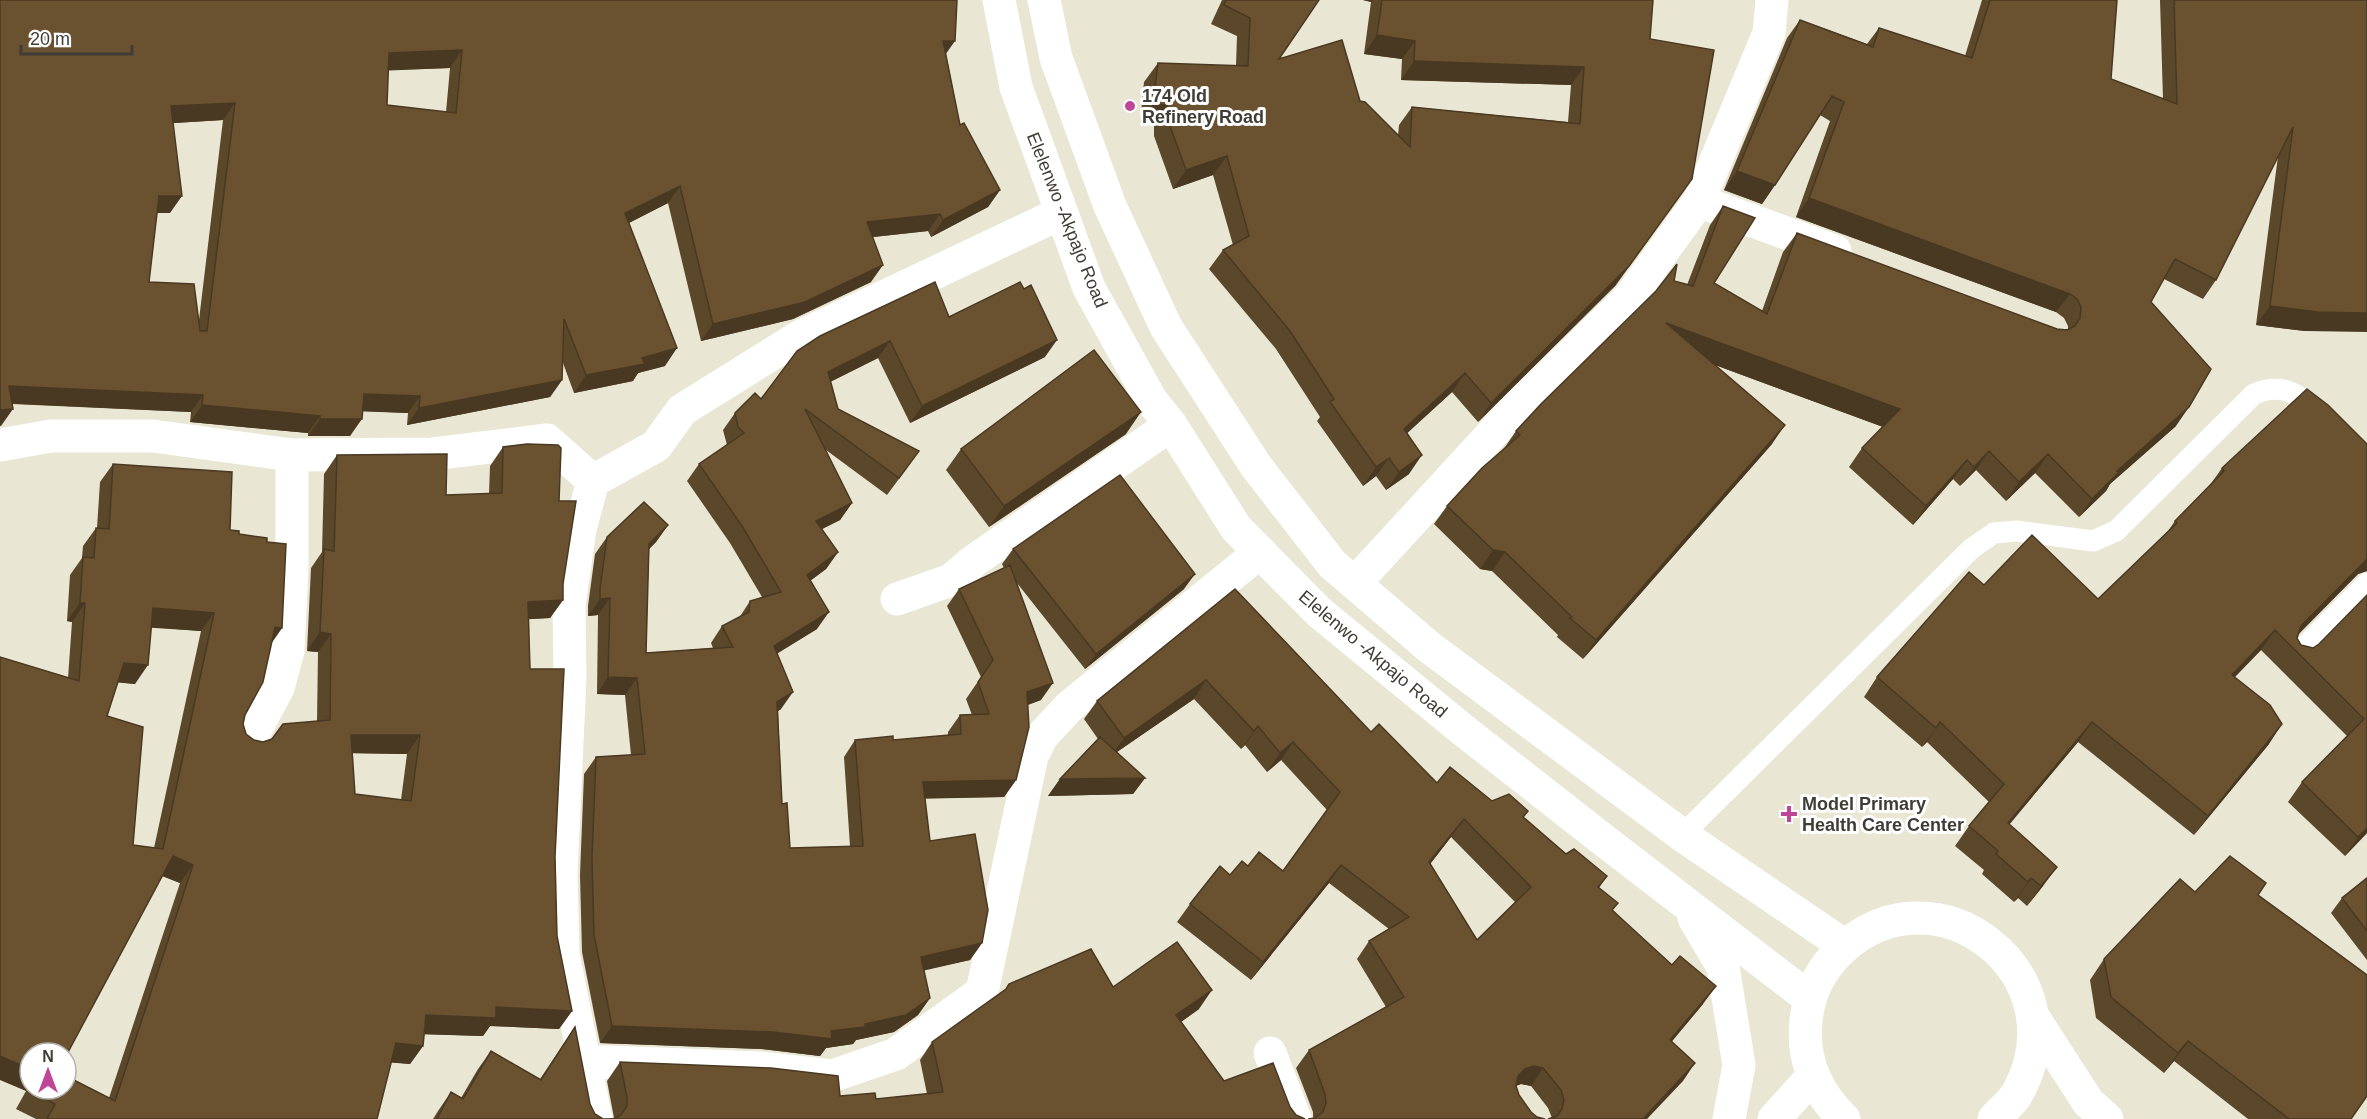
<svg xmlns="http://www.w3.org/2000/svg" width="2367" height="1119" font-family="Helvetica,sans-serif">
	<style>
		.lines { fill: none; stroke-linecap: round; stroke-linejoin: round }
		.service { stroke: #fff; stroke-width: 21 }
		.minor { stroke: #fff; stroke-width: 33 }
		.secondary { stroke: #fff; stroke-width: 33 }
		.wall { fill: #5b472a; fill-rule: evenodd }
		.shaded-wall { fill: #4a3922 }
		.building { fill: #6a5231; stroke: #4a3922; stroke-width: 1.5; fill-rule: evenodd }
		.poi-dot { fill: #c14596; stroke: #fff; stroke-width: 2 }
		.labels { text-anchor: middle; stroke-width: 6; stroke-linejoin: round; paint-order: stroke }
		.poi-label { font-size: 18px; font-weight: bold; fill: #3f3d36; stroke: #fff; text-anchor: start }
		.street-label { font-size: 18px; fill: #3f3d36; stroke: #fff }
	</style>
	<rect width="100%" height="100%" fill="#eae6d4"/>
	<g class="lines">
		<path class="service" d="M2296,655L2367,583
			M1682,835L1971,549L1994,533L2017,531L2093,541L2116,531L2254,394C2284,382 2299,394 2321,415"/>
		<path class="minor" d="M1712,206L1835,251
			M0,445L51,436H153L292,455L432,454L547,440L593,481
			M1355,583L1514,410L1630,297L1699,201L1769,33L1772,0
			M897,599L951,580L975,560L1171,425
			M249,742L278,688L288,651L292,568V455
			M1270,1053L1295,1119
			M584,1061L760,1068L832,1076L896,1054L982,992L1032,756L1042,736L1070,706L1260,552
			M596,1119L563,954L561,875L570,677L569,605L580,529L593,481L656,446L682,410L799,337L1061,213"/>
		<path class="secondary" d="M999,0L1016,87L1089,288L1151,400L1171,425L1236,528L1320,613L1463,730L1606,842L1809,998
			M1044,0L1056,58L1110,206L1166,327L1256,466L1332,564L1429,647L1682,835L1845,946
			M1694,918L1723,967L1739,1065L1729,1119
			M2034,1018L2088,1102L2107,1119
			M1774,1119L1813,1076
			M1844,1119C1814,1090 1800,1055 1807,1013C1811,988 1823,967 1841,950C1936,861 2082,974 2018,1092C2013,1102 2002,1110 1994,1119"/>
	</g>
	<path class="wall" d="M0,0L946,54L960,125L1000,190L988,207L931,237L928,231L873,237L871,282L793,319L701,341L668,203L629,223L665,366L638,373L633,381L574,393L563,363L562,380L550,397L407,425L408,413L363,411L350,436H308V433L190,422L191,412L12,404L0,426ZM450,68L446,112L387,105L388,70ZM223,120L199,320L149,282L157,213H170L173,123Z
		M1222,0H1319L1279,59L1360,101L1398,136L1399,125L1412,107L1568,122L1571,85L1401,80L1402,59L1364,54L1371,2L1363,0H1653L1616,285L1478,422L1452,392L1407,433L1409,474L1386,490L1376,476L1363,486L1317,421L1320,417L1276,349L1209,269L1223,250L1233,245L1213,175L1173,189L1154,136V124L1140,123L1144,82L1158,63L1236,66L1237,36L1211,24Z
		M1982,0H2117L2111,79L2163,99L2160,0H2367L2305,331L2256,325L2278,156L2216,280L2203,299L2164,279L2151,302L2176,426L2110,484L2106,491L2079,517L2035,473L2006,501L1976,470L1960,486L1953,479L1913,525L1849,467L1862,448L1883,427L1715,365L1772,444L1583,659L1557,637L1558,635L1492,571L1480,569L1434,524L1447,506L1503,450L1516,431L1674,281L1687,285L1710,225L1723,206L1714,283L1762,311L1783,252L1797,233L2057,329H2068V326L2064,318L2056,312L1796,217L1830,121L1820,115L1775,185L1762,204L1724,190L1787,38L1800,20L1867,44L1879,28L1965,56Z
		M949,317L1045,357L910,423L878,358L830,382L838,409L907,468L887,495L826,450L852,503L840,520L822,529L838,552L826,569L810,581L817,629L777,653L781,709L778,711L782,804L790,848L850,846L844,757L855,740H893L948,735V732L960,715H972L966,699L981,677L947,606L959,589L1004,568L1002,564L1013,549L1184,589L1085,669L1017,583L1041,700L1028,705L1016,780L1004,797L925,798L930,841L982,943L970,960L923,970L930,998L918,1015L894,1032L856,1040L853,1044L826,1048L820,1056L761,1049L600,1043L582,952L580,875L584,774L596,757L631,755L625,695L597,694L598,615L588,616V606L595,554L607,537L668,525L656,542L649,549L646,653L713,648L711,643L722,626L739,618L750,601L762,597L730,543L687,481L699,464L727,445L723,430L735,413L761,399L797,351Z
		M1126,434L989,527L946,470L961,449Z
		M2367,444V571L2358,574L2298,634L2297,638L2301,645L2313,648L2319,644L2367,595V833L2345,856L2288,802L2302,782L2347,736L2261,650L2235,677L2269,744L2194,835L2078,742L2009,824L2043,886L2027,906L2018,898L2014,902L1982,874L1984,870L1955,846L1969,826L1989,802L1927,742L1922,747L1864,697L1877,677L1984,585L2098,599L2168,531L2175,521L2210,485L2222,468Z
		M503,447L559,501L563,600L550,618L528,619L530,669L555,857L557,936L572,1011L559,1029L490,1026L483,1036L424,1034L423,1046L410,1064L391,1062L377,1119H36L16,1109L26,1091L68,678L72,622L67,621L70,575L82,558L83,546L96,528H97L100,482L113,464L230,530L239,534L267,542L282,628L271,644L245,715L243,724L246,734L254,740L263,742L317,721L318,652L307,651L311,568L322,552L324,474L337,455L446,495L489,494L490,466ZM151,627L201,631L154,848L133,845L107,716L118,682L135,684ZM352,753L407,754L401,800L355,794ZM162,876L180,883L109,1098L30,1089V1053Z
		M1235,589L1371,732L1437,783L1492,801L1528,811L1523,818L1566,854L1607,876L1599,888L1613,910L1703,1004L1672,1041L1683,1081L1552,1118L1548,1108L1531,1086L1521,1084L1516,1086L1313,1118V1112L1296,1068L1309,1050L1386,1007L1357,959L1369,941L1389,929L1329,883L1251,980L1177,922L1190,904L1230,875L1248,866L1283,871L1327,810L1281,760L1267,772L1245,745L1241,749L1194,699L1117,752L1145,778L1133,794L1048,796L1060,779L1098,739L1084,719L1097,701ZM1451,837L1515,902L1477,940L1430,864Z
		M2367,878V960L2331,913L2342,898Z
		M2195,892L2258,895L2351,1119H2248L2174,1061L2164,1073L2096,1018L2090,980L2104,959Z
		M1113,987L1199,1009L1181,1022L1224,1081L1290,1107L1296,1115L1305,1119H433L438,1111L451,1092L461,1098L478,1069L491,1051L540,1079L575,1027L590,1104L595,1114L603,1119L614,1118L607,1081L620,1062L840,1096L876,1099L927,1094L920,1060L932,1042Z"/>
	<path class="shaded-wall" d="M1363,0H1373L1371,2Z
		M1377,35L1415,41L1402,59L1364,54Z
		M943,41H955L943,58Z
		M462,50L450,68L377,71L389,53Z
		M1414,61L1584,67L1571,85L1401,80Z
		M235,103L223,120L159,124L171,106Z
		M1153,104L1167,105L1154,124L1140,123Z
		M1227,156L1213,175L1173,189L1186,170Z
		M1737,171L1775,185L1762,204L1724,190Z
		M1692,179L1616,285L1478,422L1491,403Z
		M680,186L668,203L613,231L625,213Z
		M1000,190L988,207L931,237L943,220Z
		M159,196H182L170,213H147Z
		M1809,198L2070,294L2056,312L1796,217Z
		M940,214L928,231L855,239L867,222Z
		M883,265L871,282L793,319L701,341L713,324Z
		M2270,306L2367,313V332L2305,331L2256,325Z
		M1666,323L1900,409L1886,428L1653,342Z
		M1057,340L1045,357L910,423L922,406Z
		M890,341L878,358L816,389L828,372Z
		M677,348L665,366L638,373L633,381L574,393L586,375Z
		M1465,373L1452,392L1391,448L1404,429Z
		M562,380L550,397L407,425L419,408Z
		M9,386L203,395L191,412L0,403Z
		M364,394L420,396L408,413L352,411Z
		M202,405L320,416L308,433L190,422Z
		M2189,407L2176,426L2110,484L2106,491L2079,517L2092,499L2117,471Z
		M13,409L1,426H0V410Z
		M1141,412L1126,434L989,527L1004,506Z
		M320,419H362L350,436H308Z
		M1785,425L1772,444L1583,659L1596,640Z
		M1989,451L1976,470L1960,486L1974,467Z
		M2048,454L2035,473L2006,501L2019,482Z
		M1422,455L1409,474L1386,490L1399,472Z
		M1389,458L1376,476L1363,486L1376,467Z
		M1967,460L1953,479L1913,525L1926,506Z
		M852,503L840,520L804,538L816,521Z
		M668,525L656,542L637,561L649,544Z
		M1493,550L1505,552L1492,571L1480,569Z
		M838,552L826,569L795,592L807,575Z
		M2367,559V571L2358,574L2287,646L2301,626Z
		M1195,574L1184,589L1085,669L1096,654Z
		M610,598L598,615L588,616L600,599Z
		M563,600L550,618L515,620L528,602Z
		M80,603H85L72,622L67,621Z
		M153,608L214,613L201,631L140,627Z
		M829,612L817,629L762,663L774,646Z
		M275,627L282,628L269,646Z
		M2275,630L2261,650L2218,694L2232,675Z
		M320,632L331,634L318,652L307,651Z
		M124,663L148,665L135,684L112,682Z
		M608,677L637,678L625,695L597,694Z
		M1206,680L1194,699L1111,756L1124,738Z
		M1053,683L1041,700L1015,709L1027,692Z
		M793,692L781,709L766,719L777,702Z
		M1940,722L1927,742L1922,747L1936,728Z
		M2092,722L2078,742L1994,843L2008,823Z
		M2282,724L2269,744L2194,835L2208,816Z
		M1258,726L1245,745L1241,749L1254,731Z
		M351,735H420L407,754L338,753Z
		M1293,742L1281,760L1267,772L1280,753Z
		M1145,778L1133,794L1048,796L1060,779Z
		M1016,780L1004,797L911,799L923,782Z
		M1464,819L1451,837L1417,881L1429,862Z
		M2367,828V833L2345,856L2358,837Z
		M173,856L193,865L180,883L160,875Z
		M1341,865L1329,883L1251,980L1263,962Z
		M2057,867L2043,886L2027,906L2041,886Z
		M2031,878L2018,898L2014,902L2028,882Z
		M982,943L970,960L909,974L921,957Z
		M1716,986L1703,1004L1658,1058L1670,1040Z
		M1212,990L1199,1009L1164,1034L1176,1015Z
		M930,998L918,1015L894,1032L856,1040L853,1044L826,1048L820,1056L761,1049L600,1043L612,1026L831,1031Z
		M496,1007L572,1011L559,1029L490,1026L483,1036L414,1034L426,1015Z
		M2188,1041L2174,1061L2164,1073L2178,1053Z
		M396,1043L423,1046L410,1064L383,1062Z
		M0,1056L30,1069V1085L26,1091L0,1080Z
		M1695,1063L1683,1081L1647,1119H1643Z
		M1534,1066L1543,1068L1531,1086L1521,1084L1512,1087L1518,1076L1525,1069Z"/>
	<path class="building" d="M0,0H957L955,41H943L960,125L964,123L1000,190L943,220L940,214L867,222L883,265L805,302L713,324L680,186L625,213L677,348L642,358L645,364L586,375L564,319L562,380L419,408L420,396L364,394L362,419H320V416L202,405L203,395L9,386L13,409L0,410ZM462,50L456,113L387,105L389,53ZM235,103L207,331H200L194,284L149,282L159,196H182L171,106Z
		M1226,0H1319L1279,59L1342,40L1360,101L1365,102L1410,147L1412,107L1580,124L1584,67L1414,61L1415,41L1377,35L1382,0H1653L1650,39L1714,50L1692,179L1629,266L1491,403L1465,373L1404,429L1422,455L1399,472L1389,458L1376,467L1330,402L1334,399L1290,331L1223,250L1249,236L1227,156L1186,170L1167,118V105L1153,104L1158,63L1248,66L1250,18L1224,5Z
		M1990,0H2117L2111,79L2177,104L2174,0H2367V313L2318,312L2270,306L2293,127L2216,280L2175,259L2151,302L2211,369L2189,407L2117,471L2119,472L2092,499L2048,454L2019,482L1989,451L1974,467L1967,460L1926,506L1862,448L1900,409L1666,323L1785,425L1596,640L1570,618L1572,617L1505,552L1493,550L1447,506L1482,468L1520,435L1516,431L1541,404L1656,291L1677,264L1674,281L1693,286L1723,206L1755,218L1714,283L1767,314L1797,233L2057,329L2067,330L2075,326L2080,318L2081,307L2077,299L2070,294L1809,198L1844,102L1832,96L1775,185L1737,171L1800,20L1873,47L1879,28L1972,58Z
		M935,282L949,317L1020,282L1024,289L1031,285L1057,340L922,406L890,341L828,372L838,409L919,451L899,478L805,409L852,503L816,521L838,552L807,575L829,612L774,646L793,692L777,702L782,804L787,803L790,848L863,846L855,740L893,736V740L961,734L960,715L989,714L978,682L993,660L959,589L1010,565L1053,683L1027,692L1029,727L1016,780L923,782L930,841L975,834L988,910L982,943L921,957L930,998L906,1015L865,1024V1027L831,1031L832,1039L773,1032L612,1026L594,935L592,858L596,757L645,754L637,678L608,677L610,598L600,599V589L607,537L644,502L668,525L649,544L646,653L733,647L722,626L749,612L750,601L781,592L742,526L699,464L744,433L738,427L735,413L755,393L761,399L797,351L820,336Z
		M1094,350L1141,412L1004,506L961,449Z
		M2307,389L2328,405L2367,444V559L2301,626L2297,638L2301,645L2313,648L2319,644L2367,595V828L2358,837L2302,782L2364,719L2275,630L2232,675L2270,705L2282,724L2208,816L2092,722L2008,823L2057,867L2041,886L2031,878L2028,882L1996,854L1998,851L1969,826L2004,784L1940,722L1936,728L1877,677L1969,572L1984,585L2032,535L2098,599L2177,523L2175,521L2224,471L2222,468Z
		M527,444L558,445L561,448L559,501H576L563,584V600L528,602L530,669H564L555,857L557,936L572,1011L496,1007V1018L426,1015L423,1046L396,1043L377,1119H47L55,1104L29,1090L30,1088L66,1089V1076L115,1101L193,865L173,856L66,1056V1053H30V1069L0,1056V657L79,681L85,603H80L83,557L94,558L96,528L109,529L113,464L232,472L230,530L239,531V534L267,538V542L286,544L282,628L275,627L263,682L245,715L243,724L246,734L254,740L263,742L272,739L283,724L330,720L331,634L320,632L324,549L334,551L337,455L447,454L446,495L502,493L503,447ZM153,608L214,613L163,849L133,845L143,727L107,716L124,663L148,665ZM351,735H420L411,801L355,794Z
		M1120,475L1195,574L1096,654L1013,549Z
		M1235,589L1371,732L1379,724L1437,783L1450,767L1492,801L1509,794L1528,811L1523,817L1566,854L1574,849L1607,876L1598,887L1618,903L1612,910L1672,965L1680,956L1716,986L1670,1040L1695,1063L1644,1118L1645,1119H1548L1557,1116L1562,1109L1564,1100L1561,1090L1543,1068L1534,1066L1525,1069L1518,1076L1516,1086L1519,1095L1531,1112L1537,1117L1545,1119H1308L1315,1118L1323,1112L1326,1103L1325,1094L1309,1050L1404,997L1369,941L1409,917L1341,865L1263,962L1190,904L1220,866L1230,875L1242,861L1248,866L1259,852L1283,871L1340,792L1293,742L1280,753L1258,726L1254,731L1206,680L1124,738L1097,701ZM1464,819L1531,887L1477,940L1429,862Z
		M1100,737L1145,778L1060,779Z
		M2230,856L2266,883L2258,895L2367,975V1096L2351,1119H2289L2188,1041L2178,1053L2111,997L2104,959L2180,879L2195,892Z
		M2367,878V931L2342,898Z
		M1177,942L1212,990L1176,1015L1224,1081L1273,1063L1290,1107L1296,1115L1305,1119H437L451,1092L463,1099L491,1051L541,1080L575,1027L590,1104L595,1114L603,1119H613L621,1115L627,1106V1097L620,1062L771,1068L838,1076L840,1096L875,1093L876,1099L943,1092L932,1042L1006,989L1009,984L1091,949L1113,987Z"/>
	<g class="poi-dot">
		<circle cx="1130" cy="106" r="6"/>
		<path d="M1786 805h6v6h6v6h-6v6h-6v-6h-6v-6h6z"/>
	</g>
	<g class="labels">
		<g class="poi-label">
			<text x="1142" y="102">174 Old<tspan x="1142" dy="21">Refinery Road</tspan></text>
			<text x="1802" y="810">Model Primary<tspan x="1802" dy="21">Health Care Center</tspan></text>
		</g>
		<g class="street-label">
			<text transform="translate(1067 220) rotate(68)" y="6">Elelenwo -Akpajo Road</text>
			<text transform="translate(1373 654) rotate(40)" y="6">Elelenwo -Akpajo Road</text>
		</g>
	</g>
	<g transform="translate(48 1071)"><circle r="28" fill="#ffffff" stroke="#b2b1af" stroke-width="1.5"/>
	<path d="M0-4.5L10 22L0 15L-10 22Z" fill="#c14596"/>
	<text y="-9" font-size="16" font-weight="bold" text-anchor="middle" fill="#3f3d36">N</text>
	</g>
	<path d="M21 45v9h111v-9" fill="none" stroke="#3f3d36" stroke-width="3"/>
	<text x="30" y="45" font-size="18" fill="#3f3d36" stroke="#ffffff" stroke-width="4.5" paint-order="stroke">20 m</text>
</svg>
